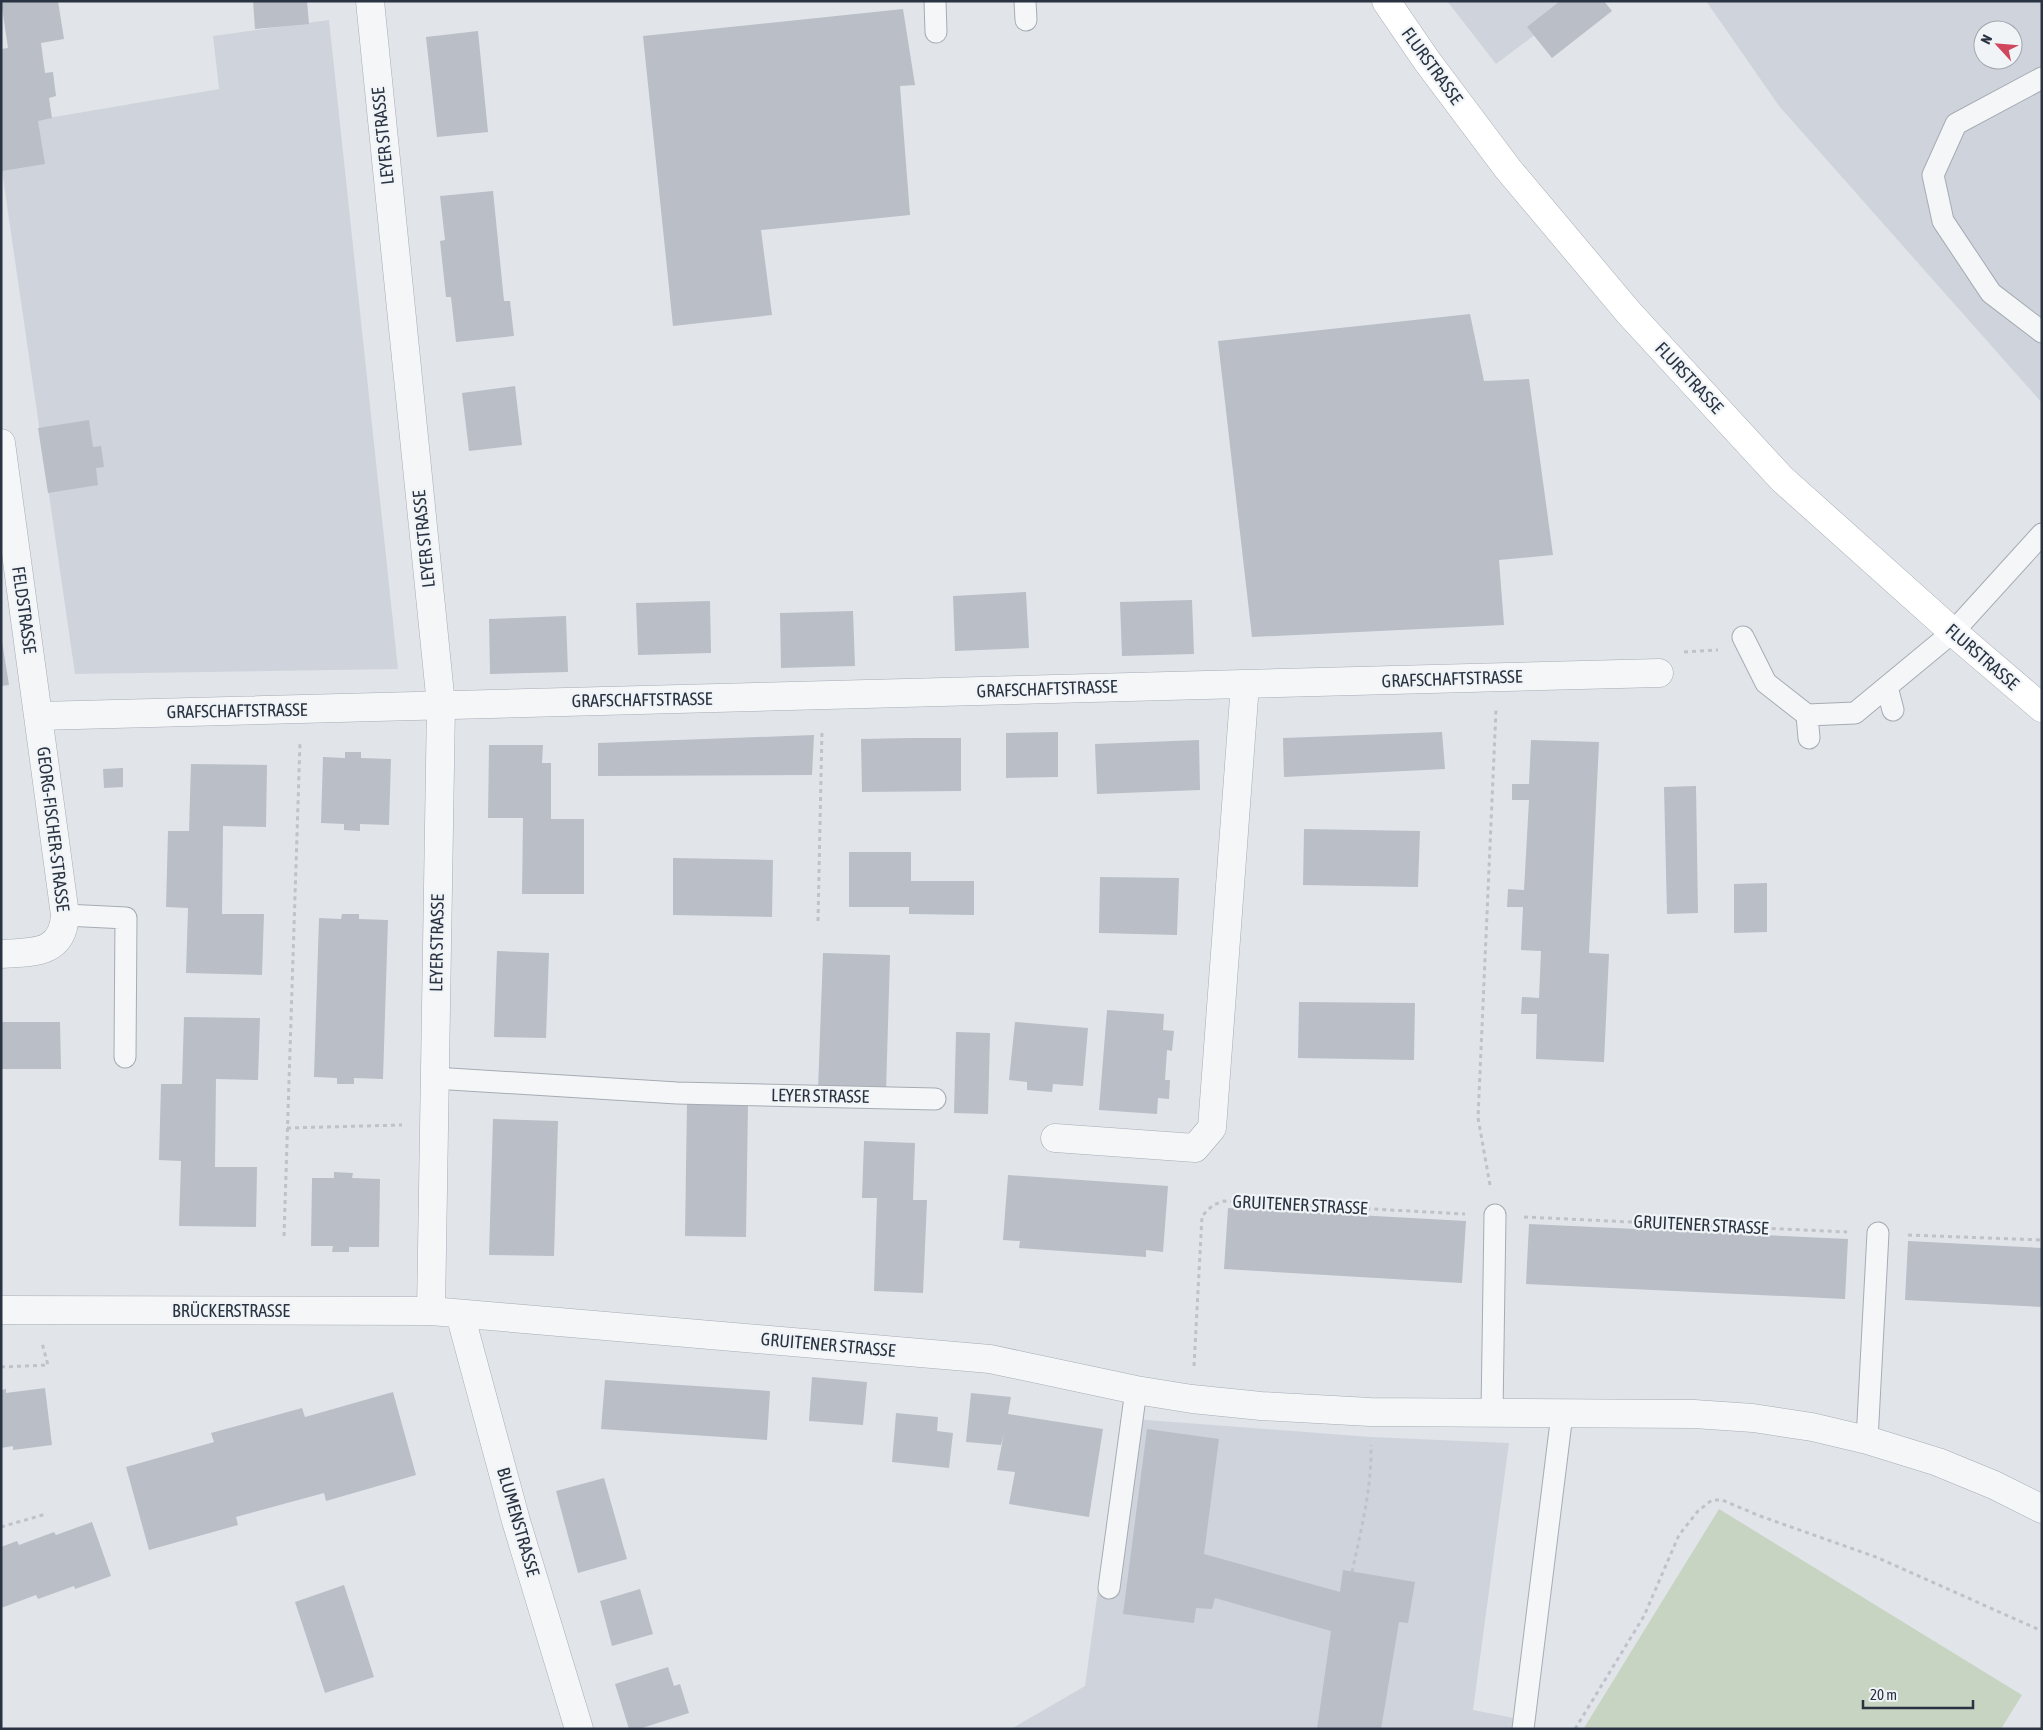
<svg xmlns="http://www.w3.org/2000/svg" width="2043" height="1730" font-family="'Asap Condensed',sans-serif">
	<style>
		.built { fill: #cfd4dc; fill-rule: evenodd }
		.green { fill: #c7d4c2 }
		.building { fill: #b9bec7 }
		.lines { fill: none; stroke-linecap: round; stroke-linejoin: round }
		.service-casing { stroke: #a6acb4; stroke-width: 23 }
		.minor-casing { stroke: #a6acb4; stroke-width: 29 }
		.secondary-casing { stroke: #a6acb4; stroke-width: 29 }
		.path { stroke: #bfc3c9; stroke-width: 3; stroke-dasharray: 4 4; stroke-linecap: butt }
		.service { stroke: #f4f6f8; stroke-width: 21 }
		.minor { stroke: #f4f6f8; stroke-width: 28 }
		.secondary { stroke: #fff; stroke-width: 28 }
		.labels { text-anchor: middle; stroke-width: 4.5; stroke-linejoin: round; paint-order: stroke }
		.street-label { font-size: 18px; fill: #293342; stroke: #f1f4f7 }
	</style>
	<rect width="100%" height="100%" fill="#e1e5ea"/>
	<path class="built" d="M1447,1H1580L1496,64Z
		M1706,1H2042V403L1779,106ZM1983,30H2013V60H1983Z
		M329,20L398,669L75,674L1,164V126L219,89L213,36Z
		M1121,1418L1371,1437L1509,1443L1473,1710L1524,1720L1520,1729H1011L1085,1686Z"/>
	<path class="green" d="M1719,1509L2022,1695L2001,1729L1584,1728Z"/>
	<path class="building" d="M1,1H58L64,39L41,43L45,73L53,72L56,96L49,98L52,118L38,121L45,164L2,171L1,49L8,48Z
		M253,1H307L309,24L255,29Z
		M1560,1H1604L1612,11L1552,58L1527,27Z
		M903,9L915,85L900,86L910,215L761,230L772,315L673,326L643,36Z
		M478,31L488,132L437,137L426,37Z
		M493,191L504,301H510L514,336L456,342L451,297H446L440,241L445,240L440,196Z
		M1470,314L1484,381L1529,379L1553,555L1499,560L1504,625L1252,637L1218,341Z
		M515,386L522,445L469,451L462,393Z
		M89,420L93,447L101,446L104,467L96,468L98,485L48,493L38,428Z
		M1026,592L1029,648L955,651L953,596Z
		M1192,600L1194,654L1122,656L1120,602Z
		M710,601L711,653L638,655L636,603Z
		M853,611L855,666L781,668L780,613Z
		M566,616L568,672L490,674L489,619Z
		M1,635L9,685L1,686Z
		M1058,732V777L1006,778V733Z
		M1442,732L1445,769L1284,777L1283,738Z
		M814,735L812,775L598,776V743Z
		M911,738H961V791L862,792L861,739Z
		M1199,740L1200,790L1097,794L1095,744Z
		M1531,740L1599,742L1589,953L1609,954L1604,1062L1536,1059L1537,1014H1521L1522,997L1539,998L1541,951L1521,950L1523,907H1507L1508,889L1524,890L1529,800H1512V784H1529Z
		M489,745H543L542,763H551V819H584V894H522L523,818H488Z
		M345,752H361V758L391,759L389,825L360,824V831L344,830V824L321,823L323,757L345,758Z
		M191,764L267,765L266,827L223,826L222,914H264L262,975L186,973L188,908L166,907L168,831H189Z
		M123,768V787L104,788L103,769Z
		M1696,786L1698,913L1667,914L1664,787Z
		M1304,829L1420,831L1418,887L1303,885Z
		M849,852H911V881H974V915L909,914V907H849Z
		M673,858L773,860L772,917L673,915Z
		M1100,877L1179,878L1177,935L1099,933Z
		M1767,883V932L1734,933V884Z
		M342,914H359V919L388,920L383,1079L354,1078V1084H337V1078L314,1077L319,918L341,919Z
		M497,951L549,953L546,1038L494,1037Z
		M823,953L890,955L886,1093L818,1090Z
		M1299,1002L1415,1003L1414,1060L1298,1058Z
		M1107,1010L1164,1014L1163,1030L1174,1031L1172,1051L1167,1050L1165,1080H1170L1169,1099L1158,1098L1157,1114L1099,1110Z
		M184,1017L260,1018L258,1080L216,1079L215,1167H257L256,1227L179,1226L181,1161L159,1160L161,1084H182Z
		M1,1022H60L61,1069H1Z
		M1015,1022L1088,1028L1083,1086L1053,1084L1052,1092L1027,1090V1082L1009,1080Z
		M956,1032L990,1033L988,1114L954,1113Z
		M687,1101L748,1102L746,1237L685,1236Z
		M493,1119L558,1121L554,1256L489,1255Z
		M864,1141L915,1143L913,1200H927L923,1293L874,1291L877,1198H862Z
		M334,1172L353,1173L352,1178L380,1179L379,1247H349V1252H332L333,1246H311L312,1178H334Z
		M1008,1175L1168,1186L1163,1252L1146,1250V1257L1019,1248L1020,1241L1003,1240Z
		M1228,1208L1466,1221L1462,1283L1224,1269Z
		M1529,1224L1848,1239L1845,1299L1526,1284Z
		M1908,1241L2042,1248V1307L1905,1300Z
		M812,1377L867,1382L863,1425L809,1421Z
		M605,1380L770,1391L767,1440L601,1429Z
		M45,1388L52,1445L13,1450V1446L1,1448V1390L6,1389V1393Z
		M393,1392L416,1475L326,1501L324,1493L236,1517L238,1525L149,1550L126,1467L214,1442L211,1433L302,1408L305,1417Z
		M971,1393L1011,1397L1008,1414L1103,1429L1089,1517L1009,1504L1015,1472L997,1470L1004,1433L1001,1445L966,1442Z
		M896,1413L938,1417L937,1431L953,1433L949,1468L892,1462Z
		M1147,1429L1219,1439L1204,1554L1340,1592L1343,1570L1415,1582L1408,1623L1399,1622L1381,1729H1317L1331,1631L1215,1598L1212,1609L1196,1608L1194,1623L1123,1614Z
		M604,1478L627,1559L578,1573L556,1491Z
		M92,1522L111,1576L75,1589L74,1586L38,1599L36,1595L1,1608V1547L17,1541L19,1545L54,1532L56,1535Z
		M344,1585L374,1677L325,1693L295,1602Z
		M640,1589L653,1634L612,1646L600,1601Z
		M668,1667L674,1686L680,1684L689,1713L639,1729H629L615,1684Z"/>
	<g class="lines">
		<g class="service-casing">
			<path id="service" d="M935,1L936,32
				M1025,1L1026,20
				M2042,78L1956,124L1933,175L1943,221L1991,293L2042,332
				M1743,637L1766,683L1807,715L1855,713L1953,632L2042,534
				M1887,687L1893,710
				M1807,715L1809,738
				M65,915L126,918L125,1057
				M434,1078L677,1093L935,1099
				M1492,1413L1495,1215
				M1867,1440L1878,1233
				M1109,1588L1136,1390
				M1523,1729L1562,1414"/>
		</g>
		<g class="minor-casing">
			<path id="minor" d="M370,1L441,705L431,1311
				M1,443L65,915C63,955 32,952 1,954
				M39,716L1659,673
				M1055,1138L1195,1148L1212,1128L1245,684
				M1,1310L431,1311L990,1359L1136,1390L1192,1399L1261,1406L1370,1412L1694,1414L1753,1418L1812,1427L1867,1440L1938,1462L1994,1485L2042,1509
				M460,1314L516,1521L579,1729"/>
		</g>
		<g class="secondary-casing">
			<path id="secondary" d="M1386,1L1427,61L1508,169L1629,313L1782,479L1953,632L2042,708"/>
		</g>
		<path class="path" d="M1684,652L1718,650
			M818,921L822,729
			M287,1128L402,1125
			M1490,1185L1478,1118L1496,710
			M1524,1217L1847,1232
			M1908,1235L2042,1240
			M284,1236L300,742
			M1194,1366L1202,1216L1213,1205L1224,1201L1465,1214
			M1,1367L48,1365L42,1343
			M1,1527L46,1514
			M1352,1572C1361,1530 1372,1488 1371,1445
			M1575,1729L1644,1616L1679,1535L1698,1511L1712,1500H1722L1760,1516L1876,1557L2042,1631"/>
		<use href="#service" class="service"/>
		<use href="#minor" class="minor"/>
		<use href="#secondary" class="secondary"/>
	</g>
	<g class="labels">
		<g class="street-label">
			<text transform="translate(1432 66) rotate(54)" y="6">FLURSTRASSE</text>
			<text transform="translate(383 136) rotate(-96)" y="6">LEYER STRASSE</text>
			<text transform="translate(1689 378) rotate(47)" y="6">FLURSTRASSE</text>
			<text transform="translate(424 539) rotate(-96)" y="6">LEYER STRASSE</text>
			<text transform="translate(24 610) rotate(82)" y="6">FELDSTRASSE</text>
			<text transform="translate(1982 657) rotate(41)" y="6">FLURSTRASSE</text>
			<text transform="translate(1452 679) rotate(-2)" y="6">GRAFSCHAFTSTRASSE</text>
			<text transform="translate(1047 689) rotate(-2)" y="6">GRAFSCHAFTSTRASSE</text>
			<text transform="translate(642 700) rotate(-1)" y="6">GRAFSCHAFTSTRASSE</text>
			<text transform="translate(237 711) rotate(-1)" y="6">GRAFSCHAFTSTRASSE</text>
			<text transform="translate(53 829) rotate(83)" y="6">GEORG-FISCHER-STRASSE</text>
			<text transform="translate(437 943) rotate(-89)" y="6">LEYER STRASSE</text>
			<text transform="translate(820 1096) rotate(1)" y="6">LEYER STRASSE</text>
			<text transform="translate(1300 1205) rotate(3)" y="6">GRUITENER STRASSE</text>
			<text transform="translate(1701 1225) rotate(3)" y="6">GRUITENER STRASSE</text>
			<text x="231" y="1317">BRÜCKERSTRASSE</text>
			<text transform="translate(828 1345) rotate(5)" y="6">GRUITENER STRASSE</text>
			<text transform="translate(518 1522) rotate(74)" y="6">BLUMENSTRASSE</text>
		</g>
	</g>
	<rect width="2043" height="1730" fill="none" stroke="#293342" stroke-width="5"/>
	<g transform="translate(1998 45) rotate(296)"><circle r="24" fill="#f1f4f7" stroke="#a1a7af"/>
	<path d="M0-4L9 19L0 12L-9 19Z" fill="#d0465d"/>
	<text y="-8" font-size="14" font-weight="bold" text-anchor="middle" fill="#293342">N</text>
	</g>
	<path d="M1863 1700v8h110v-8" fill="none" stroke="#293342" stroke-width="2.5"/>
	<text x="1870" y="1700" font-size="15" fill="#293342" stroke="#f1f4f7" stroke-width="4" paint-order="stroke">20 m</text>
</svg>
